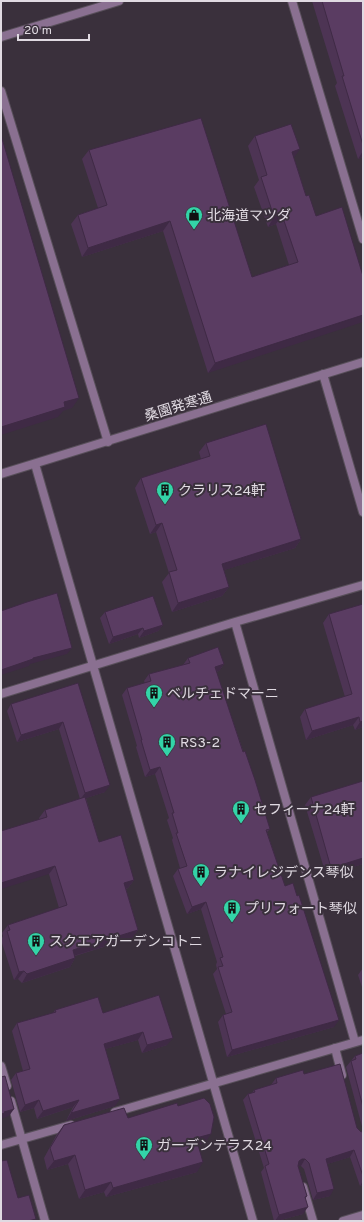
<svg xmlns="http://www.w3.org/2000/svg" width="364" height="1222" font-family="Overpass,'Noto Sans JP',sans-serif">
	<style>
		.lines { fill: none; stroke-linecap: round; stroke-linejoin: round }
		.service-casing { stroke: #584f5a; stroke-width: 10 }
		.minor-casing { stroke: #584f5a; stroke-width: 10 }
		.tertiary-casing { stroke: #584f5a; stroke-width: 10 }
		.service { stroke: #8a7091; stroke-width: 8 }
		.minor { stroke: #8a7091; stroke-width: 8 }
		.tertiary { stroke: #8a7091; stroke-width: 8 }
		.wall { fill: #4d3454 }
		.shaded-wall { fill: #3f2a45 }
		.building { fill: #5a3c62; stroke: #3f2a45 }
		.labels { text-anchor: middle; stroke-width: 4; stroke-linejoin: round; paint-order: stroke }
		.poi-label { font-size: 14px; fill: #e0dae2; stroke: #3a303c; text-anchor: start }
		.street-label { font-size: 14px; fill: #e0dae2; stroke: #3a303c }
	</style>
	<rect width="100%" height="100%" fill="#3a303c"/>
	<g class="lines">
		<g class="service-casing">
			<path id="service" d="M335,1048L342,1075
				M303,1187L313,1221"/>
		</g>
		<g class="minor-casing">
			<path id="minor" d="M292,1L363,239
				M1,37L119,1
				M1,91L108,442
				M323,374L363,512
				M35,464L253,1221
				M235,622L355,1042
				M1,694L235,622L363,585
				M1,1066L7,1086
				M11,1101L45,1221
				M115,1112L363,1040
				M1,1145L71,1125
				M343,1221L363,1215"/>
		</g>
		<g class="tertiary-casing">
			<path id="tertiary" d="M1,474L363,362"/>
		</g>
		<use href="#service" class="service"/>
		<use href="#minor" class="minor"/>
		<use href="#tertiary" class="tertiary"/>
	</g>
	<path class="wall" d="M312,1H363V157L358,159L335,86L337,83Z
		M255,136L294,158L306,196L316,216L363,276L208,373L163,231L82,257L71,224L78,215L98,208L82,159L89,150L252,277L289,265L276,224L268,227L254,187L259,180L248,146Z
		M206,443L301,539L295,548L224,570L229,587L222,596L172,612L162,582L169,573L156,532L150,534L135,488L141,478L201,459L199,452Z
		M105,612L163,625L158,631L139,638L138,634L109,644L100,618Z
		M329,614L363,727L355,730L353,725L306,740L300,717L305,709L345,697L323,623Z
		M188,658L224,664L219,671L216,672L270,829L267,832L285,886L334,1027L227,1057L218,1022L223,1015L226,1014L213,974L217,969L216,965L217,962L201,909L187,914L173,876L178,869L180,868L172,840L173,838L167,820L169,818L155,774L145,777L136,747L137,746L122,695L127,688L145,683L144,681L149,674L183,665Z
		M78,683L105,792L86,798L99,842L134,880L128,888L126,889L138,930L132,938L75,956V958L70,967L22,983L18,979L14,980L1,940L3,936L2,933L8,925L59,908L49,874L39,818L45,810L80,799L59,729L17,742L7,711L11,704Z
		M311,797L363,864L326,875L305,805Z
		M363,968V990L358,975Z
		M159,995L167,1045L142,1053L138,1040L105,1049L115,1106L66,1121L73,1107L37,1119L34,1108L20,1112L11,1080L16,1073L23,1071L12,1031L17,1023L53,1013L55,1010L103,1013Z
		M363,1053V1130L346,1067L355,1056Z
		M304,1074L361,1132L363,1131V1185L360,1186L350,1157L327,1164L330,1196L313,1200L304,1169L301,1166H298L307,1196L305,1199L303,1214L277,1221H274L261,1172L264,1168L243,1100L248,1094L252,1093L254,1090L271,1085L276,1078Z
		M178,1106L205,1143L198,1145L197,1172L106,1197L104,1192L79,1199L68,1164L47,1170L44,1158L57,1134L64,1125L128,1118Z"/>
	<path class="shaded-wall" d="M300,149L293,159L292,152Z
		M363,151V157L358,159Z
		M282,215L276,224L268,227L274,217Z
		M170,221L163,231L82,257L88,248Z
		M363,315V322L208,373L215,363Z
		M79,398L72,408L63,411L58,417L1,435V427L64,402Z
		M162,523L156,532L150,534L156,525Z
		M301,539L295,548L215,573L222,564Z
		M229,587L222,596L172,612L178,603Z
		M163,625L158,631L139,638L144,631Z
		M143,628L138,634L109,644L113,637Z
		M72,648L67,654L30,664L29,666L1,675V670L33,658Z
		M224,664L219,671L210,674L215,667Z
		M359,717L353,725L306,740L312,731Z
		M363,721V727L355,730L360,722Z
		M63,722L59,729L17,742L21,735Z
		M160,767L155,774L145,777L150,770Z
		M110,785L105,792L80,800L85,793Z
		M363,858V864L326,875L331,868Z
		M55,866L49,874L1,889V883Z
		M134,880L128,888L118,891L124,883Z
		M206,902L201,909L187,914L192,907Z
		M138,930L132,938L67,958L73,950Z
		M75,958L70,967L22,983L27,974Z
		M24,971L18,979L14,980L19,972Z
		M339,1020L334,1027L227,1057L232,1050Z
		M143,1032L138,1040L98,1051L104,1044Z
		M173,1038L167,1045L142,1053L147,1045Z
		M120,1099L115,1106L66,1121L71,1113Z
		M39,1100L34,1108L20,1112L25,1105Z
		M79,1100L73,1107L37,1119L43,1111Z
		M14,1109L9,1116L1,1119V1114L4,1112Z
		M211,1134L205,1143L190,1148L196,1138Z
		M354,1150L350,1157L321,1166L326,1159Z
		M75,1155L68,1164L47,1170L54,1161Z
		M302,1159H305L301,1166H297L299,1161Z
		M203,1162L197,1172L106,1197L113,1188Z
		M363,1181V1185L360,1186Z
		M111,1182L104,1192L79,1199L85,1190Z
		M334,1189L330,1196L313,1200L317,1193Z
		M308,1207L303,1214L277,1221H275L279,1215Z"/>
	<path class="building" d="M322,1H363V145L342,76H344Z
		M201,118L252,277L298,262L282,215L274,217L261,177L267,175L255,136L291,124L300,149L292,152L306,196L309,195L316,216L342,207L363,276V315L215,363L170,221L88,248L78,215L107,205L89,150Z
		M1,135L79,398L64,402L65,407L1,427Z
		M266,424L301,539L222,564L229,587L178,603L169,572L177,570L162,523L156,525L141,478L210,456L206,443Z
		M57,593L72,648L33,658V659L1,670V611L27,602Z
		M153,596L163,625L144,631L143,628L113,637L105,612Z
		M363,604V721L360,722L359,717L312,731L305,709L352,694L329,614Z
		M218,647L224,664L215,667L243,752L245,751L255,780L270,829L266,830L285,886L293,883L297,896L299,895L339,1020L232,1050L223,1015L232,1012L218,967L223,966L220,958L223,957L206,902L192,907L178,869L187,866L176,833H178L172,813H174L160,767L150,770L141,740H142L127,688L151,681L149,674L190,663L188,658Z
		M78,683L110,785L85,793L63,722L21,735L11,704Z
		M363,781V858L331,868L311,797Z
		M85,797L99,842L121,835L134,880L124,883L138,930L73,950L75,958L27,974L24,971L19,972L7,931L10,930L8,925L67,905L55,866L1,883V831L47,817L45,810Z
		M159,995L173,1038L147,1045L143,1032L104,1044L120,1099L71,1113L79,1100L43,1111L39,1100L25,1105L16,1073L30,1069L17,1023L56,1012L55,1010L98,997L103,1013Z
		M363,1053V1107L351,1061L356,1059L355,1056Z
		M340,1064L357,1128L361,1132L363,1131V1176L354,1150L326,1159L334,1189L317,1193L309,1163L305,1159H302L299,1161L298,1166L307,1196L305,1197L308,1207L279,1215L265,1166L269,1164L248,1094L255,1092L254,1090L277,1083L276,1078L303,1070L304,1074Z
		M5,1076L14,1109L4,1112L5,1113L1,1114V1077Z
		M204,1098L210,1104L214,1117L211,1134L196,1138L203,1162L113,1188L111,1182L85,1190L75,1155L54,1161L50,1148L64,1125L124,1108L128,1118L177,1103L178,1106Z
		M7,1160L18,1198L29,1195L36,1219L28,1221H1V1161Z"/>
	<defs>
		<g id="shop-pin" transform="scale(0.9)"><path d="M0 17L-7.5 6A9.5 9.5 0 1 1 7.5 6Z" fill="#33d4a8" stroke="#3a303c"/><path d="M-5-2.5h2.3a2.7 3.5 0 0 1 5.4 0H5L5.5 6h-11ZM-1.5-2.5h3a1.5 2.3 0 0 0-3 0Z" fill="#111"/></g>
		<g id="building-pin" transform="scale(0.9)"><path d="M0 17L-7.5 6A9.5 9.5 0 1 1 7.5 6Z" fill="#33d4a8" stroke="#3a303c"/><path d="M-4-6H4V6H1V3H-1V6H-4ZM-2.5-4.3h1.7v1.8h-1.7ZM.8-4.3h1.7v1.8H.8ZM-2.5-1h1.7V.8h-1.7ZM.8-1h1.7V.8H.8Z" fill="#111"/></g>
	</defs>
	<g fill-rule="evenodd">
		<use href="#shop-pin" x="194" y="215"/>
		<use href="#building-pin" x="165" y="490"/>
		<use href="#building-pin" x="154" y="693"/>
		<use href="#building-pin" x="167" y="742"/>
		<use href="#building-pin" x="241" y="809"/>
		<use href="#building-pin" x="201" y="872"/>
		<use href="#building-pin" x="232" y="908"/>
		<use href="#building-pin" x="36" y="941"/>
		<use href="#building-pin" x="144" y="1145"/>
	</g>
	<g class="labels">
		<g class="poi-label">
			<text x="207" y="220">北海道マツダ</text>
			<text x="178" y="495">クラリス24軒</text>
			<text x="167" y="698">ベルチェドマーニ</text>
			<text x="180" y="747">RS3-2</text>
			<text x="254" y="814">セフィーナ24軒</text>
			<text x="214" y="877">ラナイレジデンス琴似</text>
			<text x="245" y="913">プリフォート琴似</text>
			<text x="49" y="946">スクエアガーデンコトニ</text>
			<text x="157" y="1150">ガーデンテラス24</text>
		</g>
		<g class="street-label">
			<text transform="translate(178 406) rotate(-17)" y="5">桑園発寒通</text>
		</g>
	</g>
	<rect width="364" height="1222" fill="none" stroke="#e0dae2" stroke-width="4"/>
	<path d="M18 34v6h71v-6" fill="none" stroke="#e0dae2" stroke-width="2"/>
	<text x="24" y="34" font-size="12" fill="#e0dae2" stroke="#3a303c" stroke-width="3" paint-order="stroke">20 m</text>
</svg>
